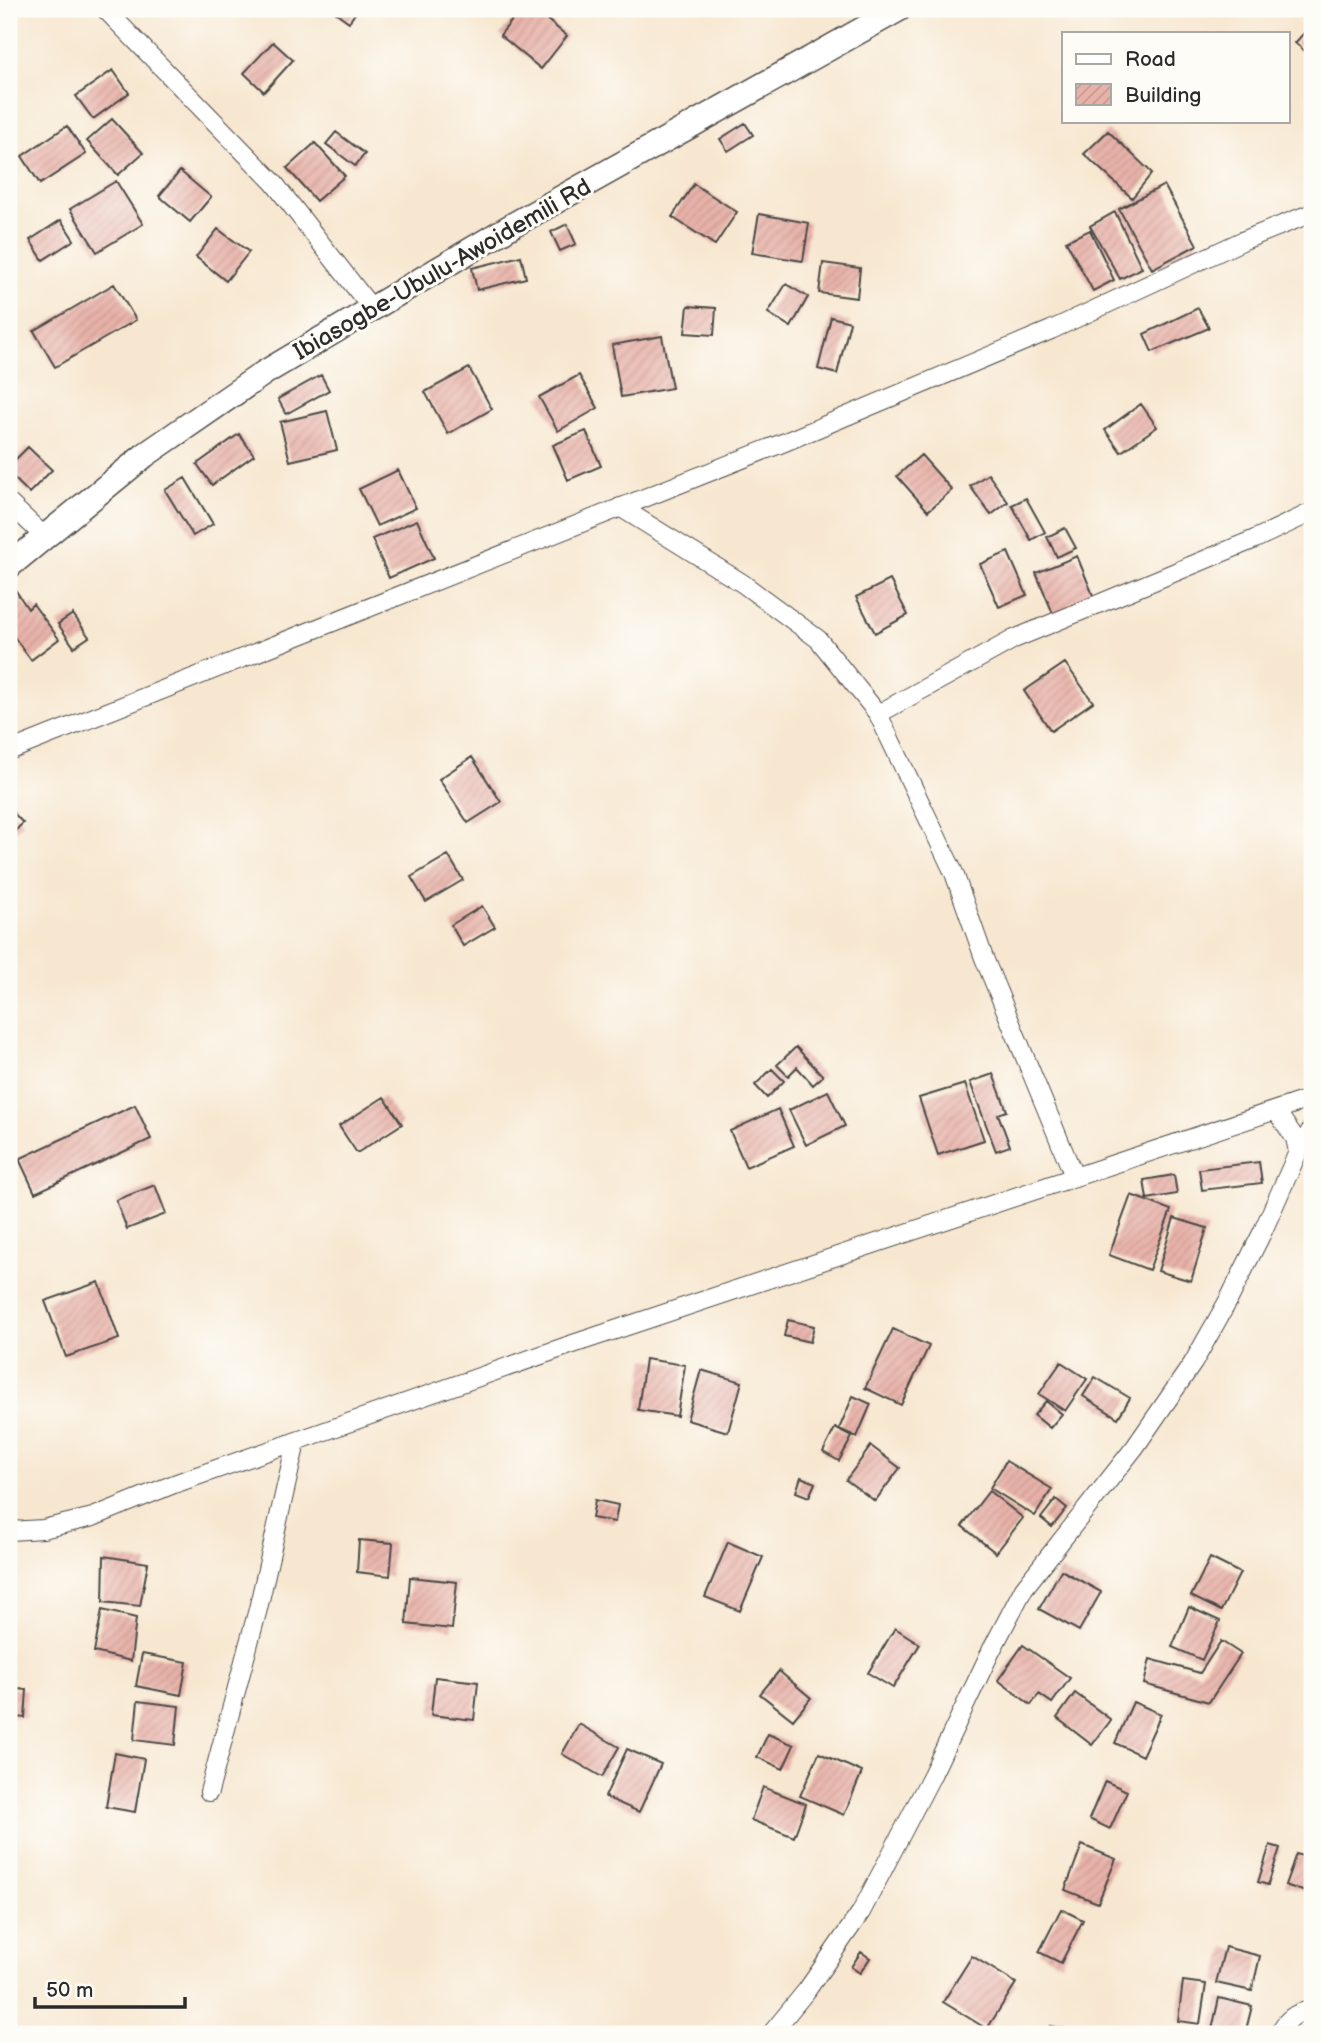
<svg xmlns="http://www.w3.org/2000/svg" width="1321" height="2043" font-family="'Balsamiq Sans',sans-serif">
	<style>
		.building { fill: url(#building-hatch) }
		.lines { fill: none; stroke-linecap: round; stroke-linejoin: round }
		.street-casing { stroke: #4a4744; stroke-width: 20 }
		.secondary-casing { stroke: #4a4744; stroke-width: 27 }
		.street { stroke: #fff; stroke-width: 18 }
		.secondary { stroke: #fff; stroke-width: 24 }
		.labels { text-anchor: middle; stroke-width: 6; stroke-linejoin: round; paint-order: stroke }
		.street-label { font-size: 24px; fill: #2b2b2b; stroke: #fdfcf7 }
	</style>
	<defs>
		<pattern id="building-hatch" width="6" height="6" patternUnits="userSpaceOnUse" patternTransform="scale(1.75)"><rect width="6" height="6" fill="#e8b2a9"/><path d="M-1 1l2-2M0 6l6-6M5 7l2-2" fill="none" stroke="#c79992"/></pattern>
	</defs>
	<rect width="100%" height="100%" fill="#fdfcf7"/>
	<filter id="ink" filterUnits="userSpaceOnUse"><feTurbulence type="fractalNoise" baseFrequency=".0143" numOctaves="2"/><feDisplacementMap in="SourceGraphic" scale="14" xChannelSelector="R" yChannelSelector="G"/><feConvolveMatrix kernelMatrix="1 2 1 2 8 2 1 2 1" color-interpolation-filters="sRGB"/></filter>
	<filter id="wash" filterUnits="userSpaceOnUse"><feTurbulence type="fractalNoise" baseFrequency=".00686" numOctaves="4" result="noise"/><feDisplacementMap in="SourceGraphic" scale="28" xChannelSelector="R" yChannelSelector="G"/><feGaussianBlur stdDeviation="1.57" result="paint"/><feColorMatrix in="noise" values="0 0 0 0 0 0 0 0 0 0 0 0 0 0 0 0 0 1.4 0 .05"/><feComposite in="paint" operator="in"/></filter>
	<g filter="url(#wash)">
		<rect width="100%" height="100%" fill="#f7e7d0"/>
		<g id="blocks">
			<path class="building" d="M331,9H358L349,22Z
				M521,9H534L567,36L541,69L500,35Z
				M1312,24V55L1311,56L1295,43Z
				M273,42L293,60L264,92L244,73Z
				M113,70L129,93L93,119L76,96Z
				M112,119L143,153L118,175L87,141Z
				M745,123L753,135L728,151L720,139Z
				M67,126L86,154L40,184L22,156Z
				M1108,131L1152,173L1132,198L1084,154Z
				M336,132L365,154L355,166L326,144Z
				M315,143L345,176L316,201L287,168Z
				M180,171L211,197L190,222L159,196Z
				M116,181L143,224L97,252L70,209Z
				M694,184L737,212L715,245L672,217Z
				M1164,185L1197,245L1152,269L1119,209Z
				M1115,212L1142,268L1120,279L1090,226Z
				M759,214L809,223L803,261L752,253Z
				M61,220L74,240L43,260L30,240Z
				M567,224L576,244L560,251L551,232Z
				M218,229L249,252L226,281L196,257Z
				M1090,230L1114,280L1093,291L1066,241Z
				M521,256L526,278L477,290L472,268Z
				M823,263L860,268L857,298L819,293Z
				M114,284L136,320L55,367L34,331Z
				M786,284L808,297L791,327L768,313Z
				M688,306L716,308L714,335L685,333Z
				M1198,308L1209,328L1152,352L1144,334Z
				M831,317L850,322L837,374L818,369Z
				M662,336L672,388L621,397L612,345Z
				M469,368L492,409L448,434L425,392Z
				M321,375L329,390L286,414L278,399Z
				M579,375L598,408L558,431L539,397Z
				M1141,404L1157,427L1121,452L1105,430Z
				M327,411L337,450L290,461L280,422Z
				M586,431L601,466L568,480L553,445Z
				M239,434L254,455L212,485L197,464Z
				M28,447L52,470L29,493L9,473V466Z
				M921,455L952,490L928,511L897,476Z
				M398,470L416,508L377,526L359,489Z
				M988,474L1008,502L991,515L970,486Z
				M185,478L213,524L193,536L165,490Z
				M1026,498L1045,532L1031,540L1012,505Z
				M417,520L434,558L389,578L372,539Z
				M1065,528L1076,548L1057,557L1047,537Z
				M1008,552L1027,595L999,607L980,564Z
				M1077,556L1095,600L1054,616L1036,573Z
				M890,580L908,615L875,633L856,597Z
				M14,588L28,609L33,604L59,639L31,660L9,630V592Z
				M73,614L89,637L74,647L58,624Z
				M1065,663L1093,702L1051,731L1024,691Z
				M472,757L501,802L468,823L439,779Z
				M9,808L23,823L9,837Z
				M448,855L463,880L426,902L411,877Z
				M482,906L495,927L463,946L451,925Z
				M796,1047L823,1076L813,1085L797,1067L788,1076L777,1065Z
				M772,1069L784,1081L767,1098L755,1085Z
				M993,1074L1007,1111L998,1114L1010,1146L996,1151L970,1082Z
				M965,1084L984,1140L938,1155L919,1098Z
				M828,1091L845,1126L806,1145L789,1110Z
				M384,1097L402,1124L357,1153L339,1126Z
				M135,1105L151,1139L35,1193L19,1159Z
				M778,1109L794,1146L746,1167L730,1131Z
				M1259,1162L1262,1183L1202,1190L1199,1169Z
				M1174,1175L1177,1194L1147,1199L1144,1180Z
				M155,1185L166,1214L127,1229L116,1200Z
				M1131,1195L1171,1210L1149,1270L1109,1255Z
				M1174,1218L1207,1228L1191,1281L1158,1271Z
				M99,1282L119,1339L66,1357L45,1301Z
				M788,1320L814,1326L810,1342L784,1336Z
				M893,1329L929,1346L901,1405L865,1388Z
				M645,1359L685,1365L677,1416L638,1410Z
				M1061,1362L1087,1379L1065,1411L1039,1394Z
				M701,1370L742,1382L728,1432L687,1420Z
				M1095,1377L1130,1398L1118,1418L1083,1396Z
				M853,1396L871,1404L857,1437L839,1429Z
				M1046,1401L1062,1414L1050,1428L1034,1415Z
				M835,1428L852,1437L839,1461L823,1452Z
				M871,1446L900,1468L875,1501L846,1480Z
				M1006,1461L1052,1489L1035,1516L990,1488Z
				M801,1477L815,1483L809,1497L796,1492Z
				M989,1491L1023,1518L996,1553L962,1526Z
				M1056,1499L1067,1508L1052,1527L1041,1518Z
				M595,1500L618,1505L615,1522L592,1518Z
				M359,1540L393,1543L390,1576L357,1572Z
				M728,1542L763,1557L740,1611L705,1597Z
				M104,1556L148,1563L140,1606L103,1602Z
				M1210,1558L1240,1573L1221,1611L1191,1596Z
				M1061,1570L1101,1592L1079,1631L1039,1609Z
				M410,1577L457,1582L452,1629L406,1624Z
				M1189,1607L1220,1621L1202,1660L1172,1647Z
				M102,1610L136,1618L131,1661L94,1652Z
				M895,1628L920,1644L893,1688L868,1673Z
				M1221,1641L1241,1654L1209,1702L1144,1684L1150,1659L1200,1673Z
				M1023,1645L1070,1678L1052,1703L1039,1694L1031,1705L998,1680Z
				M142,1654L187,1662L181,1695L136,1686Z
				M779,1671L811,1698L793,1720L760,1694Z
				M435,1677L478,1682L474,1720L431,1715Z
				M9,1688L27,1690L25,1718L9,1716Z
				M1075,1693L1111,1720L1092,1745L1057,1718Z
				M138,1701L179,1706L175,1745L134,1740Z
				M1133,1702L1161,1714L1142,1756L1115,1743Z
				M579,1724L619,1747L602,1777L562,1754Z
				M768,1734L794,1745L783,1769L757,1757Z
				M627,1749L661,1764L639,1812L605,1797Z
				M115,1753L144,1759L135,1812L106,1807Z
				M819,1753L862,1772L844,1815L800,1796Z
				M1105,1781L1127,1791L1110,1829L1089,1819Z
				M763,1787L806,1804L794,1837L751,1820Z
				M1082,1845L1116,1859L1098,1903L1065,1890Z
				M1270,1845L1280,1848L1268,1885L1258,1882Z
				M1296,1854L1312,1859V1894L1285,1885Z
				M1061,1909L1083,1920L1061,1963L1039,1952Z
				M1225,1947L1260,1956L1252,1991L1216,1983Z
				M861,1952L870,1958L860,1973L851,1967Z
				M972,1956L1016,1983L987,2029L943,2002Z
				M1183,1981L1206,1984L1200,2024L1178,2021Z
				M1219,1998L1252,2006L1245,2034H1211Z
				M1050,2026L1088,2033V2034H1049Z"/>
		</g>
	</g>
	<g filter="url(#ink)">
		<use href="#blocks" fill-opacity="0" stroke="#4a4744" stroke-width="2"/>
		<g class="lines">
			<g class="street-casing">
				<path id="street" d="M105,9L274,183L372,309
					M9,503L45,537
					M620,507L742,583L818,639L878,714L954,873L984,958L1074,1176
					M878,714L1014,639L1255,539L1312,512
					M9,751L785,442L1051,330L1242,241L1312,213
					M1276,1111L1295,1138L1298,1152
					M9,1531L43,1529L93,1517L174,1484L570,1345L1312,1098
					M209,1792L258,1609L296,1442
					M771,2034L807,1990L861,1912L932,1775L991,1651L1024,1588L1135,1447L1193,1363L1228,1301L1262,1233L1298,1152L1312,1128
					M1279,2034C1285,2021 1297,2010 1312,2011"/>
			</g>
			<g class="secondary-casing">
				<path id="secondary" d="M9,566L145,455L264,373L513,225L899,9"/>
			</g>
			<use href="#street" class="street"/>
			<use href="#secondary" class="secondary"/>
		</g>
	</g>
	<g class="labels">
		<g class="street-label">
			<text transform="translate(442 269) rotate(-30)" y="8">Ibiasogbe-Ubulu-Awoidemili Rd</text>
		</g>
	</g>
	<rect width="1321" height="2043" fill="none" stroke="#fdfcf7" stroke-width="35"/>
	<rect x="1062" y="32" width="228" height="91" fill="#fdfcf7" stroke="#a9a8a5" stroke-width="2"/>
	<rect x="1076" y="54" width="35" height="10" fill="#ffffff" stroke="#a9a8a5" stroke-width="2"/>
	<text x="1125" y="66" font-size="21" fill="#2b2b2b">Road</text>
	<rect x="1076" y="84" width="35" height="21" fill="url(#building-hatch)" stroke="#a9a8a5" stroke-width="2"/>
	<text x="1125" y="102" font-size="21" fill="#2b2b2b">Building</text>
	<path d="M35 1997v10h150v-10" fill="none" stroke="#2b2b2b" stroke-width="3.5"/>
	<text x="46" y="1997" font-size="21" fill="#2b2b2b" stroke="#fdfcf7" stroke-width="5" paint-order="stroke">50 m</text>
</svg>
